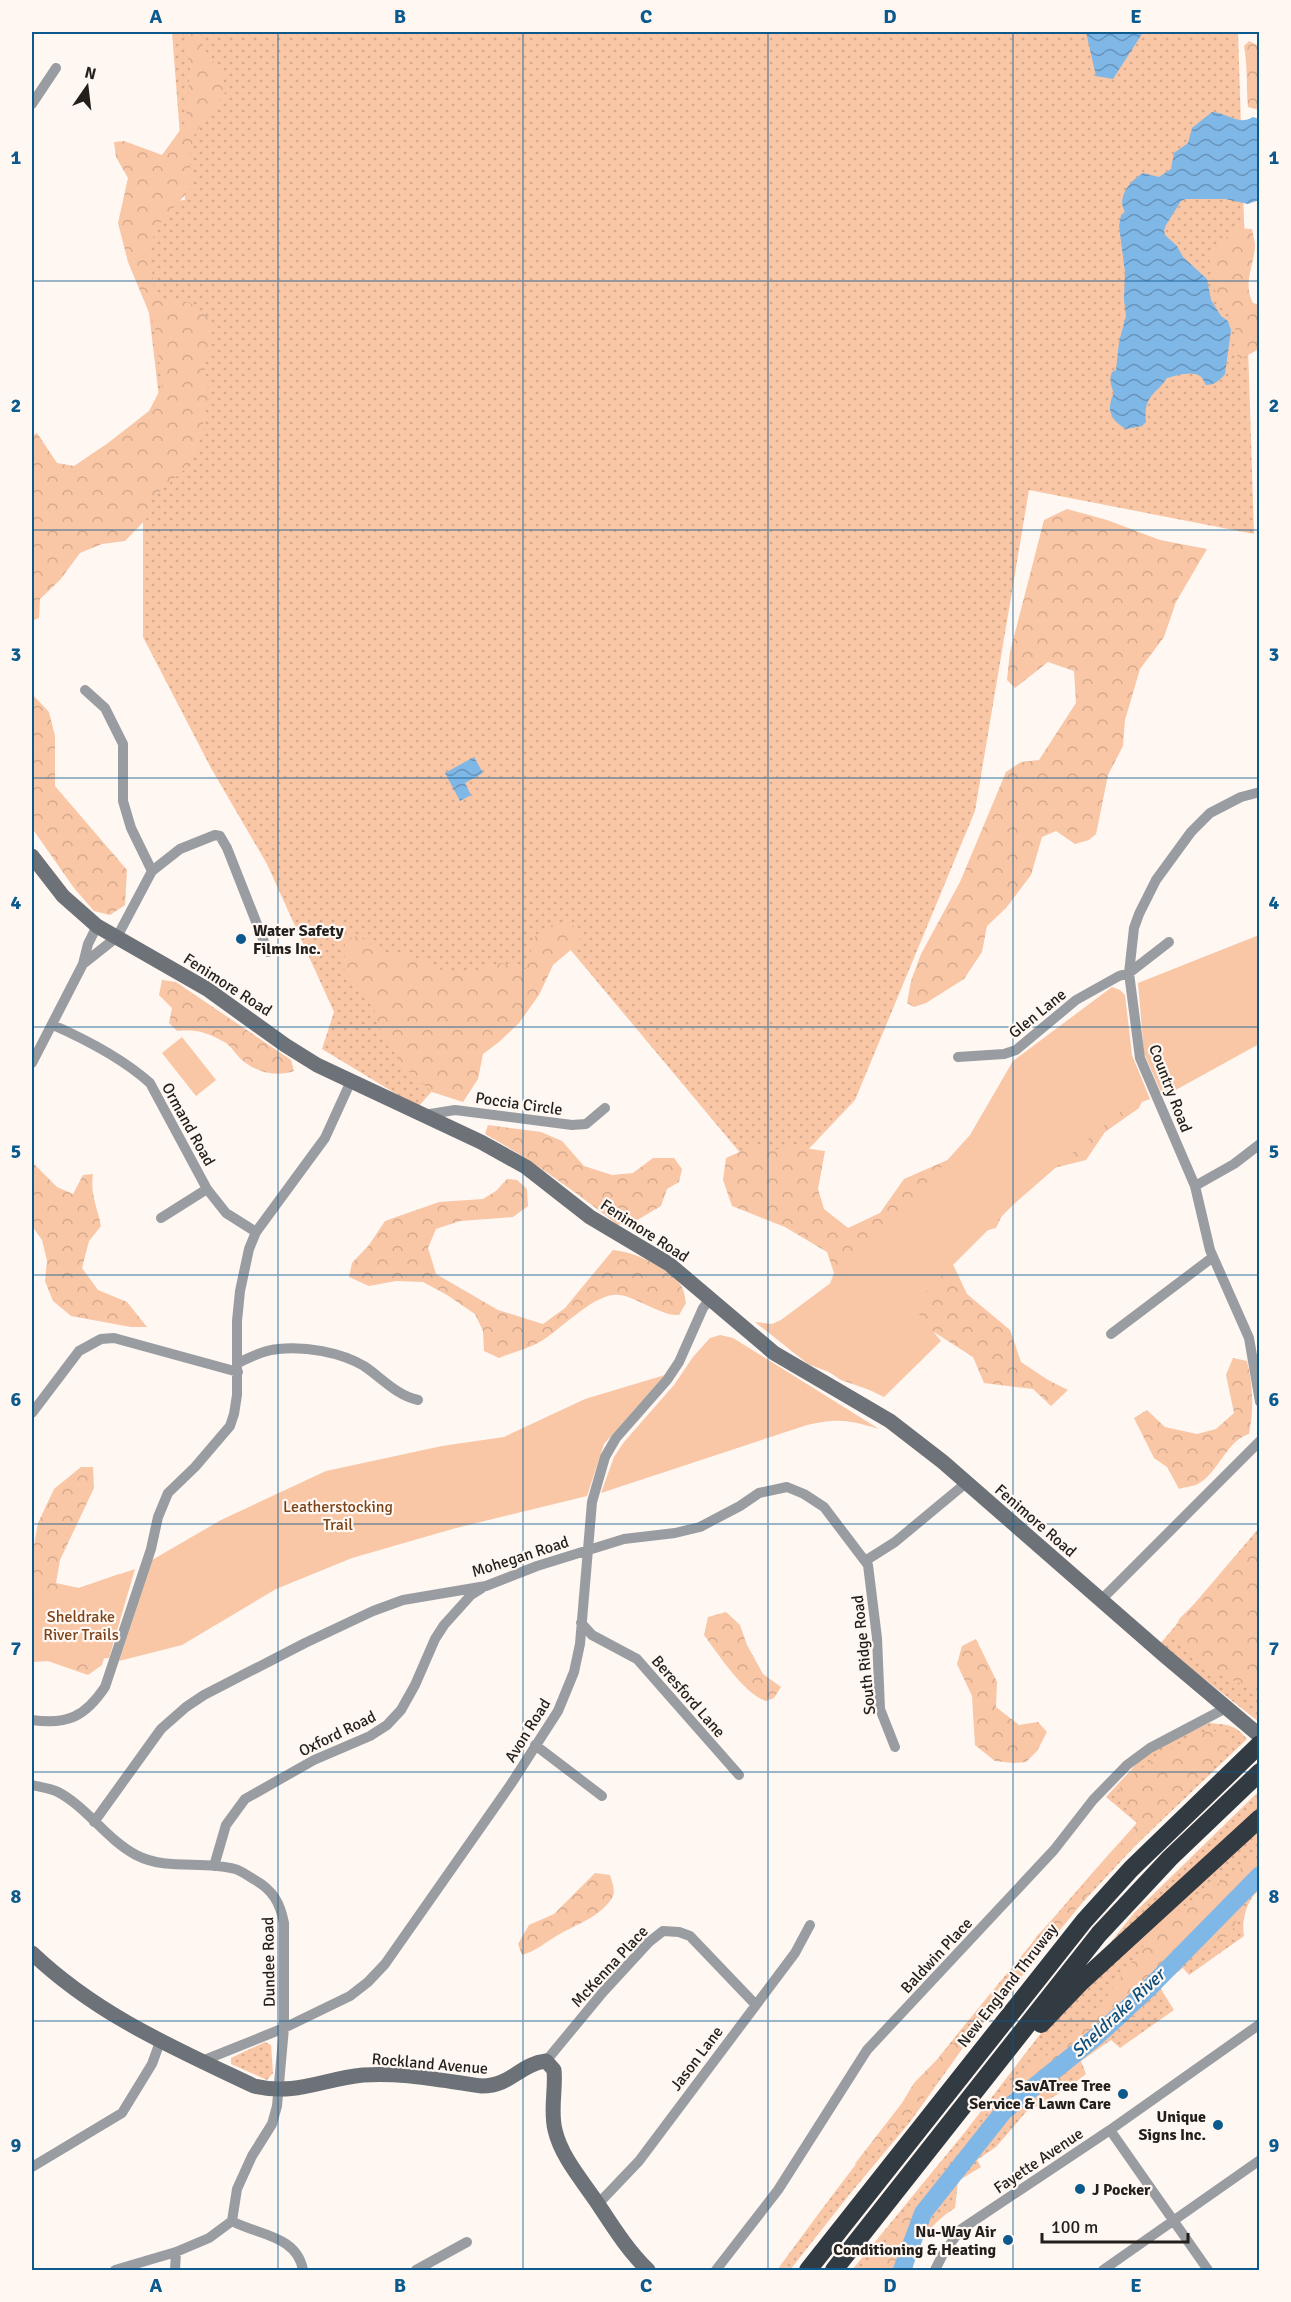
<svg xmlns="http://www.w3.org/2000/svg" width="1291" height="2302" font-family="Signika,sans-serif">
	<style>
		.grass { fill: url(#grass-dots) }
		.forest { fill: url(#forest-crowns) }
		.green { fill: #f9c6a6 }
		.water { fill: url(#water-waves) }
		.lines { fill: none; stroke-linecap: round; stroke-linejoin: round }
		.river { stroke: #7fb7e7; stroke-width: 18 }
		.street { stroke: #999da1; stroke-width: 10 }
		.secondary { stroke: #6c7278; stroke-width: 15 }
		.highway { stroke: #323a42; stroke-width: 18 }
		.grid { fill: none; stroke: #0c5a8d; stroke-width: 1.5; stroke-opacity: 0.55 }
		.poi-dot { fill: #0c5a8d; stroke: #fef7f2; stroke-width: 2 }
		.labels { text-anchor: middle; stroke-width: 4.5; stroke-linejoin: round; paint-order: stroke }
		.poi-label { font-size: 16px; font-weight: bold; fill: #231f1c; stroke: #fef7f2; text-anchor: end }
		.street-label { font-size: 16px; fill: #231f1c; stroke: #fef7f2 }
		.park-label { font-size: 16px; fill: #7c4218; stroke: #fef7f2 }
		.water-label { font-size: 18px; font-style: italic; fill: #0e507c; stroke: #fef7f2 }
		.neatline { fill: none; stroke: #0c5a8d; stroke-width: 2 }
		.grid-label { font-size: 20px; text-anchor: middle; font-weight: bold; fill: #0c5a8d }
	</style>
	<defs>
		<pattern id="grass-dots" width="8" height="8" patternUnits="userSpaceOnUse" patternTransform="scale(1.5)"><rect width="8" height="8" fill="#f9c6a6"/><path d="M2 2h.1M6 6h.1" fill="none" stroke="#d5aa8e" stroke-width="1.8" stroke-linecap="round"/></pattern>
		<pattern id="forest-crowns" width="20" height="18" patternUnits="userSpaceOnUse" patternTransform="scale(1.5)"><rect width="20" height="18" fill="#f9c6a6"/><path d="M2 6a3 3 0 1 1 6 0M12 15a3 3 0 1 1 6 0" fill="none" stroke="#d5aa8e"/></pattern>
		<pattern id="water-waves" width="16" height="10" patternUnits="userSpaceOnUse" patternTransform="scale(1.5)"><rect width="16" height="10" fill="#7fb7e7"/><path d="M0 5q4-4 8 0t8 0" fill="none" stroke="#6894ba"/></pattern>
	</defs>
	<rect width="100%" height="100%" fill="#fef7f2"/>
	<path class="grass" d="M172,32H1238L1254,534L1029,490L975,811L855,1100L803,1155H742L564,942L418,1107L322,1049L334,1012L267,864L211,768L143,637V463L167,464L136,204L185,200Z
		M1259,1528V1722L1160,1644Z
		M1209,1723C1229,1725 1234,1724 1247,1739L1135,1846L1083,1902L965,2045L910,2122L849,2195L790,2270H777C890,2116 1008,1965 1137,1823L1106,1797L1141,1759L1166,1744Z
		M1259,1791V1808L1168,1891L1113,1945L1111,1942L1134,1913Z
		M1259,1828V1890C1247,1900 1241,1920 1244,1936L1189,1975L1183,1968L1159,1986L1174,2010L1120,2048L1111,2040L1081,2061L1086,2074L1067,2089L1026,2112L996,2147L977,2160L981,2167L958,2181L955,2208C933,2222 914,2243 913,2270H852L965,2132L1041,2033L1129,1947Z
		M265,2042L271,2045L273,2073L267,2080L231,2064V2058L235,2056Z"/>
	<path class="forest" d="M183,32H197L200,43L220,72L227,90L195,133L189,156L192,187L160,223L149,246L155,296L169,300L189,302L208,317L213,337L204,365L209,395L197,454L183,471L150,500L151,514L125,541L102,544L80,553L60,580L40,599L39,618L32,621V436L37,433L57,463L74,466L108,443L149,411L162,386L155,327L128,262L118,223L128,178L116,157L114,142L124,141L162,155L186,122L190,67Z
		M1249,41L1259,46V110L1248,107C1246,85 1248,68 1244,46Z
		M1235,228L1252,229C1253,234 1254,239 1255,244C1255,263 1242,284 1253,303L1260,305L1259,349L1237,361L1238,336L1227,310L1216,298L1213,269L1208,258Z
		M1067,509L1107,520L1160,540L1207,549L1176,602L1164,637L1140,669L1125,720L1123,746L1108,775L1096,834L1089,840L1075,844L1056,831L1042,837L1031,875L1006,908L987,926L982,952L964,979L926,1003L914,1007L907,1003L911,981L921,954L960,882L1006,772L1021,762L1039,760L1076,703L1074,671L1048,662L1015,688L1007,680L1010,652L1044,520Z
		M32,694L49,712L55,736V786L127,870L125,905L110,915L94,911L74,888L32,828Z
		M568,924L579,928L580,942L553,965L539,995L519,1023L499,1042L483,1054L478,1079L463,1102L432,1092L402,1065L381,1031L371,1000L344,969L345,942L358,935L381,953L412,956L448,973L475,971L501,963L526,969L535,936L552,925Z
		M162,980L176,982L291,1060L294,1071C276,1077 257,1073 242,1060C236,1055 232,1047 226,1043C209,1033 196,1028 177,1031L169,1023L172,1008L159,995Z
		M1129,1056L1144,1097L1139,1108L1105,1132L1086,1160L1046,1170L1013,1193L996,1228L965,1236L949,1256L967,1294L1010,1330L1021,1362L1048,1380L1068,1390L1051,1406L1033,1389L984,1383L973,1357L915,1320L882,1360L870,1390L841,1380L777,1337L826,1294L834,1273L827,1252L785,1227L732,1206L723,1180L726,1158L755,1145L774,1150L789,1146L825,1151L818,1189L824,1209L848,1228L880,1213L904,1179L968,1151Z
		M488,1125L541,1132L562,1141L584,1166L612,1175L633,1173L653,1158H674L682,1169L679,1182L667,1189L661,1206L639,1219L618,1225C575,1192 532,1160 485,1134Z
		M32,1162L57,1187L73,1194L83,1175L93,1174C90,1194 97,1206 101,1226L89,1241L82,1268L98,1290L127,1302L147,1327H131L71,1316L53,1301L45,1281L47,1261L42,1240L32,1226Z
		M507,1179L517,1180L527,1189L528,1206L513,1217L460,1221L436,1229L428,1248L436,1274L498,1310L543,1324L565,1308L613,1250C636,1252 665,1267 680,1284C684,1289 685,1297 686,1303L679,1315C658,1316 631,1292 613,1295C590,1298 562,1328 543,1340C531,1348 513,1352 499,1358L484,1351L483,1331L475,1314L447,1295L423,1282L396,1281L369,1286L349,1277L352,1263L369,1245L385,1221L439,1202L483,1199L496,1191Z
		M1233,1358L1247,1361C1253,1385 1254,1409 1249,1434C1227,1440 1219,1472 1198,1484C1192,1487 1184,1487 1179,1489L1167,1467L1154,1458L1134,1418L1147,1410L1165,1427L1197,1434L1216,1429L1234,1413L1226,1375Z
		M81,1467H93L94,1488L60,1560L56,1583L79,1588L119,1574L127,1580L102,1665L88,1675L45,1660L32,1659V1555L38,1523L54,1489Z
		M1259,1541V1689L1248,1687L1209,1670L1172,1633L1180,1618Z
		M726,1612L740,1625L747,1645L763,1674L781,1687L774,1698L766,1701C743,1693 719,1655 704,1635L708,1617Z
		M976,1639L997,1682L996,1707L1019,1725L1038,1722L1047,1732L1037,1751L1026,1762L1014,1763L995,1761L975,1745L972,1696L957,1664L962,1646Z
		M1210,1730L1229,1734L1230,1741L1224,1753L1118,1859L998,1998L915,2109L891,2137L854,2165L902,2103L914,2083L965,2031L1006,1981L1037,1936L1081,1889L1132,1831L1137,1822L1134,1816L1118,1800C1119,1795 1119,1789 1121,1786C1132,1771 1192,1735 1210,1730Z
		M1259,1856V1883L1247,1895L1231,1934L1181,1963L1160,1980L1147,2003L1129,2024L1079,2056L1073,2067L1020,2109L991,2136L954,2181L930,2218L916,2241L908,2270H869L893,2229L941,2179L988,2115L1032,2067L1069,2038L1107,1996L1158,1926L1172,1915Z
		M595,1873L610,1875C612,1882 616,1891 612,1898C600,1917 577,1924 558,1935C546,1942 536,1951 522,1955L518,1944L529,1925L554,1914Z"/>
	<path class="green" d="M1259,935V1044L1163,1097L1144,1053L1138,983Z
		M1112,987L1120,990L1125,995L1132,1055L1150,1099L1125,1108L1093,1135L1014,1204L912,1306L941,1341L884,1397L847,1379L808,1364L755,1322L772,1324L781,1320L848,1270L970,1135L1013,1061Z
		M182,1037L216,1080L196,1096L162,1053Z
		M720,1335L733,1338L879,1429C848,1420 839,1418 807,1425L601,1493L614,1457L624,1442L674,1385L693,1357L710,1338Z
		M665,1375L604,1444L587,1496L456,1528L352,1558L276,1589L182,1645L119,1661L152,1560L221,1520L326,1471L442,1446L504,1437L585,1399Z
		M135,1569L109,1658L32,1662V1596L53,1597Z"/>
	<path class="water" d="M1086,32H1141L1142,34L1113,79L1096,76Z
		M1212,112C1228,113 1238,126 1253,117L1259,119V200L1248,204L1225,199H1186L1181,201L1166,225L1164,231L1165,235L1177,246L1183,257L1207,279L1211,300L1221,316L1228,321L1231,330L1225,374C1220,380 1215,385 1206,385C1204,382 1203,378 1200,376C1192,370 1175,376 1167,378C1156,395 1143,395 1146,422L1142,426L1126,429C1115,423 1107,414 1111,401C1112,394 1114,398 1113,391C1111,384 1109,380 1112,372L1116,370L1119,342L1126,316L1124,299L1125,272L1119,226L1121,215L1125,212C1116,197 1130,181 1143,173L1159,177L1171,169L1174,153L1188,143L1192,128Z
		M474,757L483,773L465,783L471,795L460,801L445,773Z"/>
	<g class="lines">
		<path class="river" d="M902,2270L923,2213L1004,2111L1097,2036L1148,1989L1260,1875"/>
		<path class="street" d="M32,104L56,68
			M85,690L105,708L123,744V801L131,828L152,871
			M1260,792L1241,797L1210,813L1191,832L1156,880L1139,914L1134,928L1129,973L1140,1058L1195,1186L1210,1250L1249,1338L1260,1402
			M83,964L117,937L152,871L180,849L215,835L220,836L227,848L268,952
			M53,1025C87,1040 122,1058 150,1083L207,1189L226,1213L256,1232
			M958,1057L1004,1054L1016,1050L1076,1000L1119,976L1129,973L1169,942
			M32,1063L83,964L88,944L97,926
			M424,1115L455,1110L572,1125L586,1124L605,1108
			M1195,1186L1234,1164L1260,1144
			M161,1218L207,1189
			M1111,1334L1213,1257
			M238,1363C251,1357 264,1350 278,1349C305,1346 340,1352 364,1366C382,1378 396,1395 418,1400
			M32,1413L79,1351L101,1339L114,1338L238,1372
			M865,1561L895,1542L966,1483
			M1101,1600L1260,1441
			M581,1623L592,1635L637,1659L739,1775
			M32,1720C67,1725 85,1717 105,1687L151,1549L158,1517L168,1493L195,1467L230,1426L234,1414L237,1395V1321L240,1291L249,1249L256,1232L325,1138L351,1081
			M535,1745L602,1796
			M32,1785C40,1787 50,1788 58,1792C88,1808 106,1839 136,1855C167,1871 202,1860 235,1869C242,1871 248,1876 255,1880C273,1890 280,1903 284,1923V2028L277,2106L272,2124L252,2156L237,2189L232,2221L209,2238L176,2252L115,2270
			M94,1822L161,1729L186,1707L204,1695L305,1643L373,1611L403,1600L486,1586L537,1566L624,1539L675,1533L700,1527L740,1506L759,1493L787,1487L804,1494L824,1507L868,1565L877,1638L880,1709L895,1747
			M214,1866L226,1825L245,1799L314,1760L370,1736L387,1725L401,1710L415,1685L435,1639L444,1625L471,1595L482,1588
			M202,2061L284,2028L350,1996L368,1982L385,1964L511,1784L558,1711L574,1672L580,1644L592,1502L605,1457L616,1438L667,1380L679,1362L703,1308L710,1299
			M546,2061L603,1992L649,1942L663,1931L679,1932L690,1936L755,2004
			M1110,2130L1208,2270
			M32,2167L122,2113L152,2064L160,2042
			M598,2204L639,2161L795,1953L810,1925
			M232,2221C257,2235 297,2235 303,2270
			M175,2270L176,2252
			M416,2270L467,2242
			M716,2270L778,2190L867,2050L1054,1850L1093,1800L1127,1765L1150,1748L1226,1708
			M935,2270L942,2256L960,2230L1110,2130L1260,2024
			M1103,2270L1260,2160"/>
		<path class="secondary" d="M32,856L63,896L97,926L207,989L285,1045L317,1065L481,1142L526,1167L590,1217L669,1264L774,1353L890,1421L943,1462L1164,1655L1260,1736
			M32,1953C97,2015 174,2048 254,2086C297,2096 322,2079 363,2075C403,2072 443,2081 482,2086C511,2086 520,2064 546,2061L554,2070C556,2090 550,2110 555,2130C561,2156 581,2179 596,2201C612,2225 627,2250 648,2270"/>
		<path class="highway" d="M1041,2024L1081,1982L1260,1818
			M808,2270L1084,1921L1131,1869L1260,1744
			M834,2270L1099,1934L1170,1858L1260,1772"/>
	</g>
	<path class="grid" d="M278,32V2270M523,32V2270M768,32V2270M1013,32V2270M32,281H1260M32,530H1260M32,778H1260M32,1027H1260M32,1275H1260M32,1524H1260M32,1772H1260M32,2021H1260"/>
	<g class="poi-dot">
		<circle cx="241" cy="939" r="6"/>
		<circle cx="1123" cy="2094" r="6"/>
		<circle cx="1218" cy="2125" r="6"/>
		<circle cx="1080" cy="2189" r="6"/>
		<circle cx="1008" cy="2240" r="6"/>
	</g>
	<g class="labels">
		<g class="poi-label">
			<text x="253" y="936" text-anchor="start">Water Safety<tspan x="253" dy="18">Films Inc.</tspan></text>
			<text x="1111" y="2091">SavATree Tree<tspan x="1111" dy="18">Service &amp; Lawn Care</tspan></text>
			<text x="1206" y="2122">Unique<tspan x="1206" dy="18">Signs Inc.</tspan></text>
			<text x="1092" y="2195" text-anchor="start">J Pocker</text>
			<text x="996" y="2237">Nu-Way Air<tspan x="996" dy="18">Conditioning &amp; Heating</tspan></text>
		</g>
		<g class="street-label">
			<text transform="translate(228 984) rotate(33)" y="6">Fenimore Road</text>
			<text transform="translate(1037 1013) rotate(-39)" y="6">Glen Lane</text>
			<text transform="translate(1171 1088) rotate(69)" y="6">Country Road</text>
			<text transform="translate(519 1103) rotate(8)" y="6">Poccia Circle</text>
			<text transform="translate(189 1124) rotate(61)" y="6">Ormand Road</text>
			<text transform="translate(645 1230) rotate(33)" y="6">Fenimore Road</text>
			<text transform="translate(1036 1520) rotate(41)" y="6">Fenimore Road</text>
			<text transform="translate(520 1556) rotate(-18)" y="6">Mohegan Road</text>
			<text transform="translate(863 1655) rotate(-96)" y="6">South Ridge Road</text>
			<text transform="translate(689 1696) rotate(49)" y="6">Beresford Lane</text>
			<text transform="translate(527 1730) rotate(-58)" y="6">Avon Road</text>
			<text transform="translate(337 1733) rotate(-26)" y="6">Oxford Road</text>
			<text transform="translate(936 1955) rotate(-47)" y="6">Baldwin Place</text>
			<text transform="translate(268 1962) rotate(-91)" y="6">Dundee Road</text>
			<text transform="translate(609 1966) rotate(-47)" y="6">McKenna Place</text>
			<text transform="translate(1007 1985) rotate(-52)" y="6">New England Thruway</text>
			<text transform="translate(696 2058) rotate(-53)" y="6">Jason Lane</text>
			<text transform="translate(430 2063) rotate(5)" y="6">Rockland Avenue</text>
			<text transform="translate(1038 2160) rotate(-34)" y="6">Fayette Avenue</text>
		</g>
		<g class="park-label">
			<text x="338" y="1512">Leatherstocking<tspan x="338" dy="18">Trail</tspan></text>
			<text x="81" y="1622">Sheldrake<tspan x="81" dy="18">River Trails</tspan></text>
		</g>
		<g class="water-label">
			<text transform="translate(1118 2013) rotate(-43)" y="6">Sheldrake River</text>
		</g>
	</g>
	<rect width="1291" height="2302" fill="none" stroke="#fef7f2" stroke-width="66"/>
	<g transform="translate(87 87) rotate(14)" stroke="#fef7f2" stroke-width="4.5" paint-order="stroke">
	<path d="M0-4.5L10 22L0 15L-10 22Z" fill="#231f1c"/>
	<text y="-9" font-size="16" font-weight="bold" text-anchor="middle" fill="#231f1c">N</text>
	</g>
	<path d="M1042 2233v9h146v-9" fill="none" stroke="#231f1c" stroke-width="3"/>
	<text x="1051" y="2233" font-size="18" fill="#231f1c" stroke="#fef7f2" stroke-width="4.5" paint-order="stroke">100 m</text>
	<rect x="33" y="33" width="1225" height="2236" class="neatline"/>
	<g class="grid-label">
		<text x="156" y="23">A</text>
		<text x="400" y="23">B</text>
		<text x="646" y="23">C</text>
		<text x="890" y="23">D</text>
		<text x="1136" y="23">E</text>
		<text x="16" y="164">1</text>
		<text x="1274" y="164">1</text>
		<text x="16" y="412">2</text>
		<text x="1274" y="412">2</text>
		<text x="16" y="661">3</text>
		<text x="1274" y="661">3</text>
		<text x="16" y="909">4</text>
		<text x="1274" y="909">4</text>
		<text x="16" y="1158">5</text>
		<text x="1274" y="1158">5</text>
		<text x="16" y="1406">6</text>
		<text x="1274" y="1406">6</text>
		<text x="16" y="1655">7</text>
		<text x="1274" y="1655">7</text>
		<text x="16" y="1903">8</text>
		<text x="1274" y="1903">8</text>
		<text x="16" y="2152">9</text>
		<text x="1274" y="2152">9</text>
		<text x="156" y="2292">A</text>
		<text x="400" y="2292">B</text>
		<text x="646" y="2292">C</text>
		<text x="890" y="2292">D</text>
		<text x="1136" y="2292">E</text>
	</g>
</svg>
